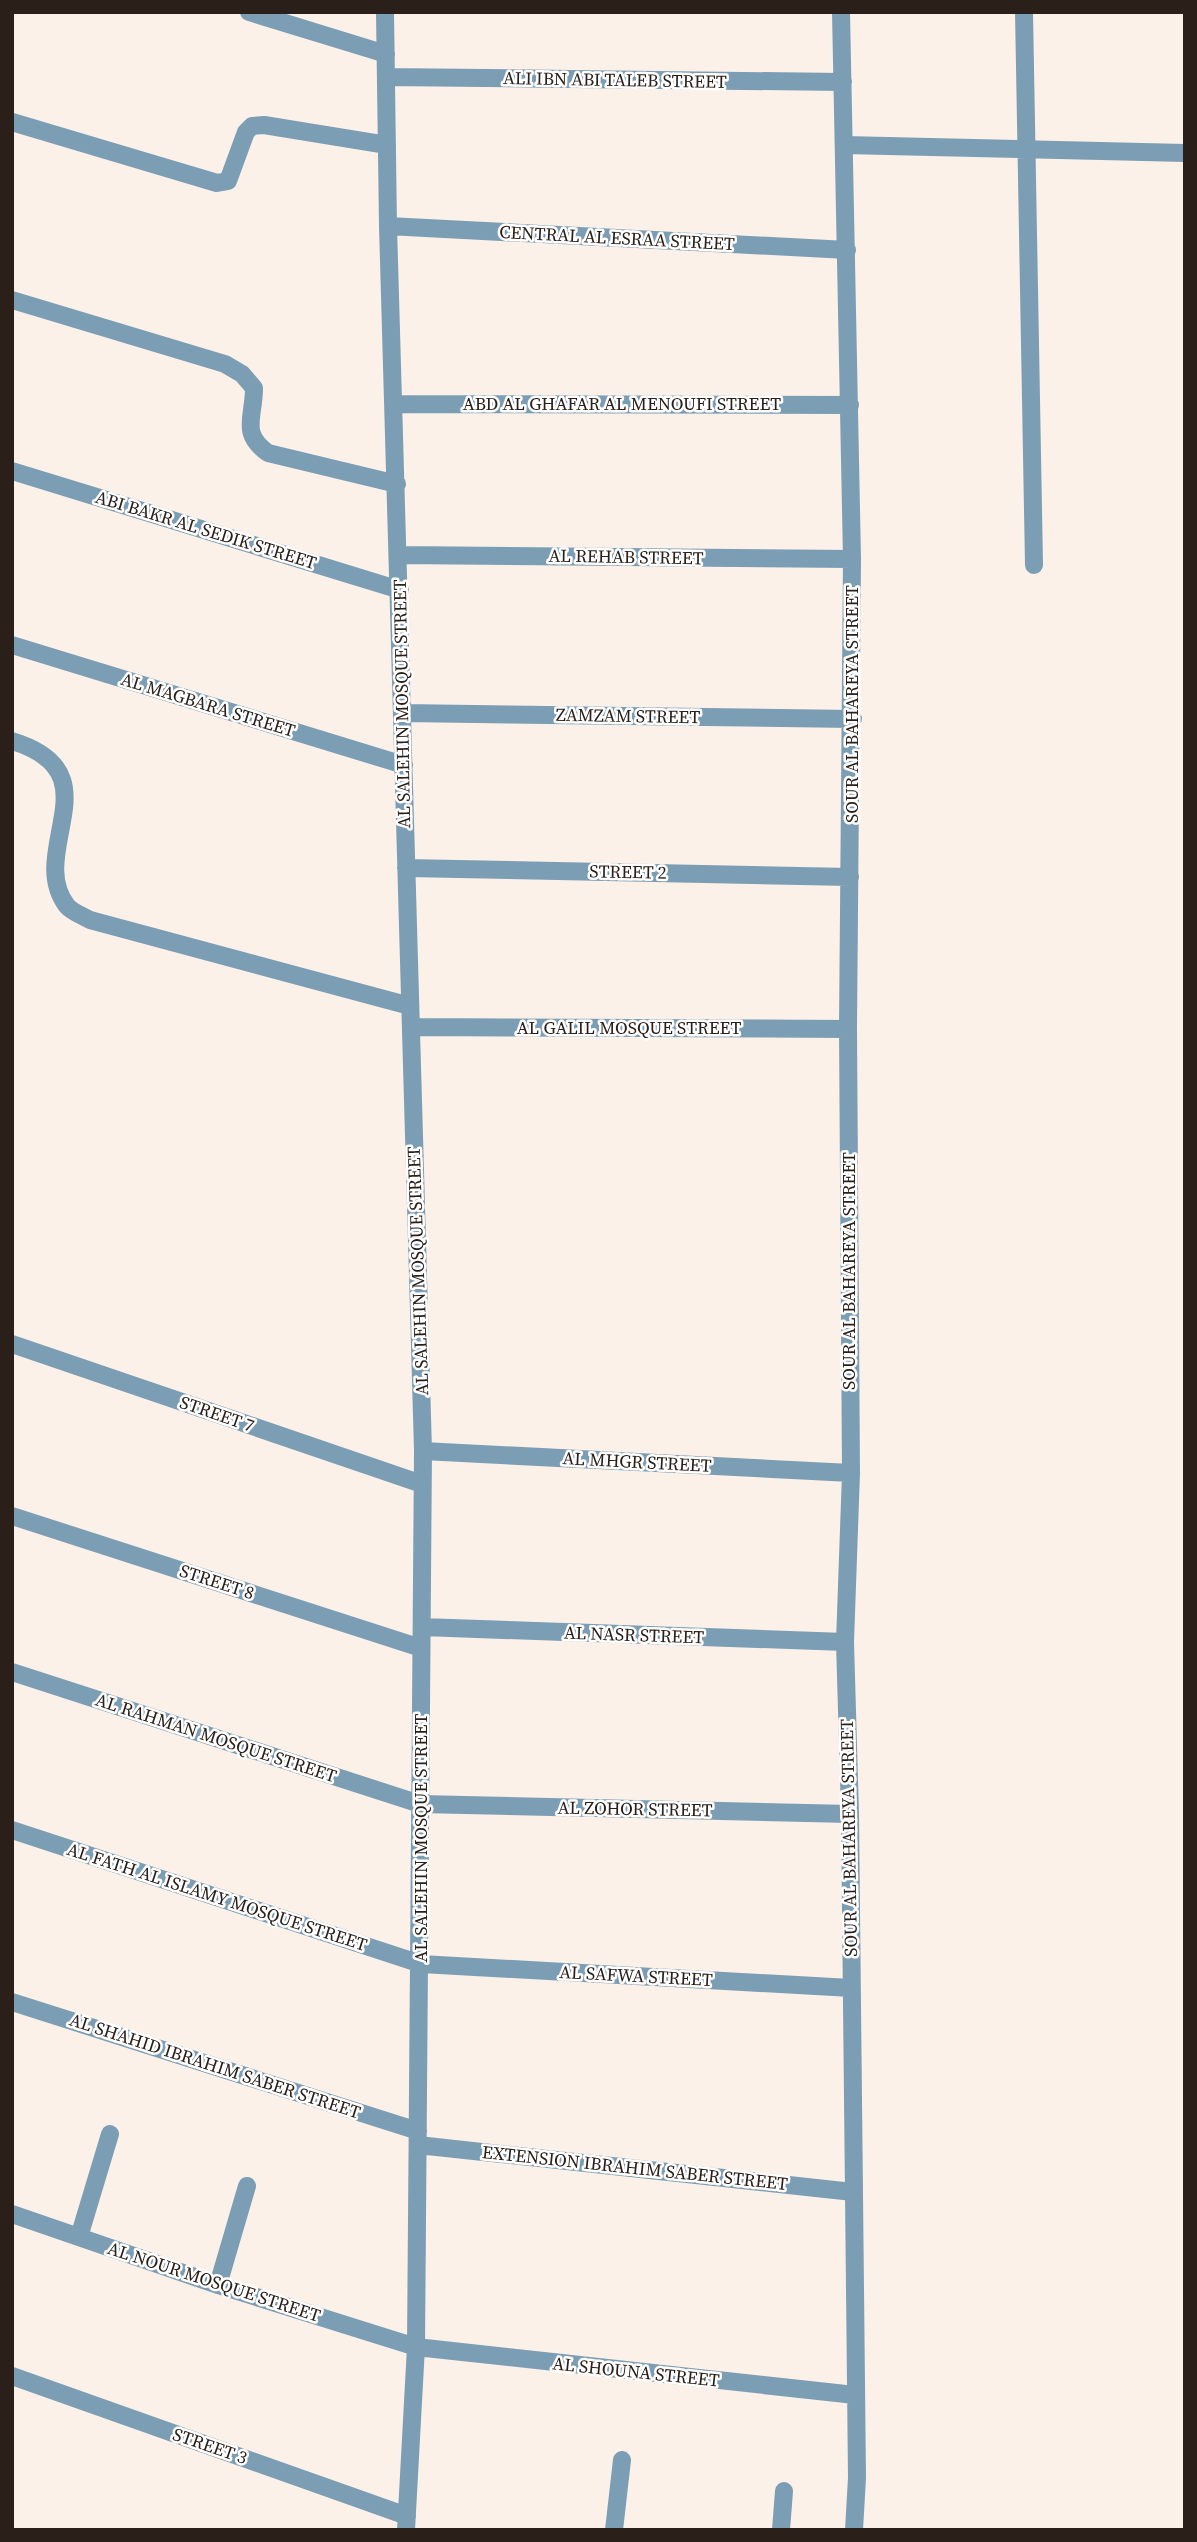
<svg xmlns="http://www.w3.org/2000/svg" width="1197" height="2542" font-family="'Source Serif 4',serif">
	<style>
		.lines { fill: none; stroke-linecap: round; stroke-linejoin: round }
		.minor { stroke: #7c9eb4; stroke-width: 18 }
		.labels { text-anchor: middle; stroke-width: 5; stroke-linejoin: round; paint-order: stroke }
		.street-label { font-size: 18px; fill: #2a2019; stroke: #fff }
	</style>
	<rect width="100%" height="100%" fill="#fcf1e9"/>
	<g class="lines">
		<path class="minor" d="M249,12L386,54
			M385,12L388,226L423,1451L416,2347L406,2530
			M841,12L852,559L848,1029L851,1473L845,1642L850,1814L857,2478L854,2530
			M1024,12L1034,565
			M386,77L843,82
			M12,122L217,183L228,181L246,132L252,126L264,125L387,145
			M844,145L1185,153
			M388,226L847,250
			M12,300L225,364L242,374L254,388C254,418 240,433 268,453L397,484
			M395,404L850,405
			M12,471L400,590
			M399,555L852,559
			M12,645L404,765
			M403,713L853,719
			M12,741C117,773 25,851 67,906C72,912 83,916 90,920L410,1006
			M406,868L850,877
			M411,1027L848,1029
			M12,1344L422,1484
			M423,1451L851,1473
			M12,1516L421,1648
			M422,1627L845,1642
			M12,1672L420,1804L850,1814
			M12,1830L421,1964L851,1988
			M12,2002L418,2131
			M418,2145L853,2192
			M12,2214L218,2285L416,2347L855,2395
			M79,2237L110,2134
			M218,2285L247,2186
			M12,2376L407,2516
			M614,2530L622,2460
			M781,2530L784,2491"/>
	</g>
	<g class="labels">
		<g class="street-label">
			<text transform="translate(615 80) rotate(1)" y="6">ALI IBN ABI TALEB STREET</text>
			<text transform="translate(617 238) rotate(3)" y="6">CENTRAL AL ESRAA STREET</text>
			<text x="622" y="410">ABD AL GHAFAR AL MENOUFI STREET</text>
			<text transform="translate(206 530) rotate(17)" y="6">ABI BAKR AL SEDIK STREET</text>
			<text transform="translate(626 557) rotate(1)" y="6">AL REHAB STREET</text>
			<text transform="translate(402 704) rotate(-91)" y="6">AL SALEHIN MOSQUE STREET</text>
			<text transform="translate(852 704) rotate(-90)" y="6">SOUR AL BAHAREYA STREET</text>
			<text transform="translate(208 705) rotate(17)" y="6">AL MAGBARA STREET</text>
			<text transform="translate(628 716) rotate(1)" y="6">ZAMZAM STREET</text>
			<text transform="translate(628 872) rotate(1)" y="6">STREET 2</text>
			<text x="629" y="1034">AL GALIL MOSQUE STREET</text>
			<text transform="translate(418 1271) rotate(-92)" y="6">AL SALEHIN MOSQUE STREET</text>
			<text transform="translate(849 1271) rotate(-90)" y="6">SOUR AL BAHAREYA STREET</text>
			<text transform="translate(217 1414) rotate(19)" y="6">STREET 7</text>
			<text transform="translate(637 1462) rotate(3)" y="6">AL MHGR STREET</text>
			<text transform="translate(217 1582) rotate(18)" y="6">STREET 8</text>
			<text transform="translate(634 1635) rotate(2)" y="6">AL NASR STREET</text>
			<text transform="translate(216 1738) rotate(18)" y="6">AL RAHMAN MOSQUE STREET</text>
			<text transform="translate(635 1809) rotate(1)" y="6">AL ZOHOR STREET</text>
			<text transform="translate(421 1838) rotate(-90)" y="6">AL SALEHIN MOSQUE STREET</text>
			<text transform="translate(849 1838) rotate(-91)" y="6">SOUR AL BAHAREYA STREET</text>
			<text transform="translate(217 1897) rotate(18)" y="6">AL FATH AL ISLAMY MOSQUE STREET</text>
			<text transform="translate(636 1976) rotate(3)" y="6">AL SAFWA STREET</text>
			<text transform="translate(215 2066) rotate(18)" y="6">AL SHAHID IBRAHIM SABER STREET</text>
			<text transform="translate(635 2168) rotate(6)" y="6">EXTENSION IBRAHIM SABER STREET</text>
			<text transform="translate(214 2282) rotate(18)" y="6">AL NOUR MOSQUE STREET</text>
			<text transform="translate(636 2372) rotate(6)" y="6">AL SHOUNA STREET</text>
			<text transform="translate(210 2446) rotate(19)" y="6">STREET 3</text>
		</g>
	</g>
	<rect width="1197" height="2542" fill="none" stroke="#2a2019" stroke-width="28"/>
</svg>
